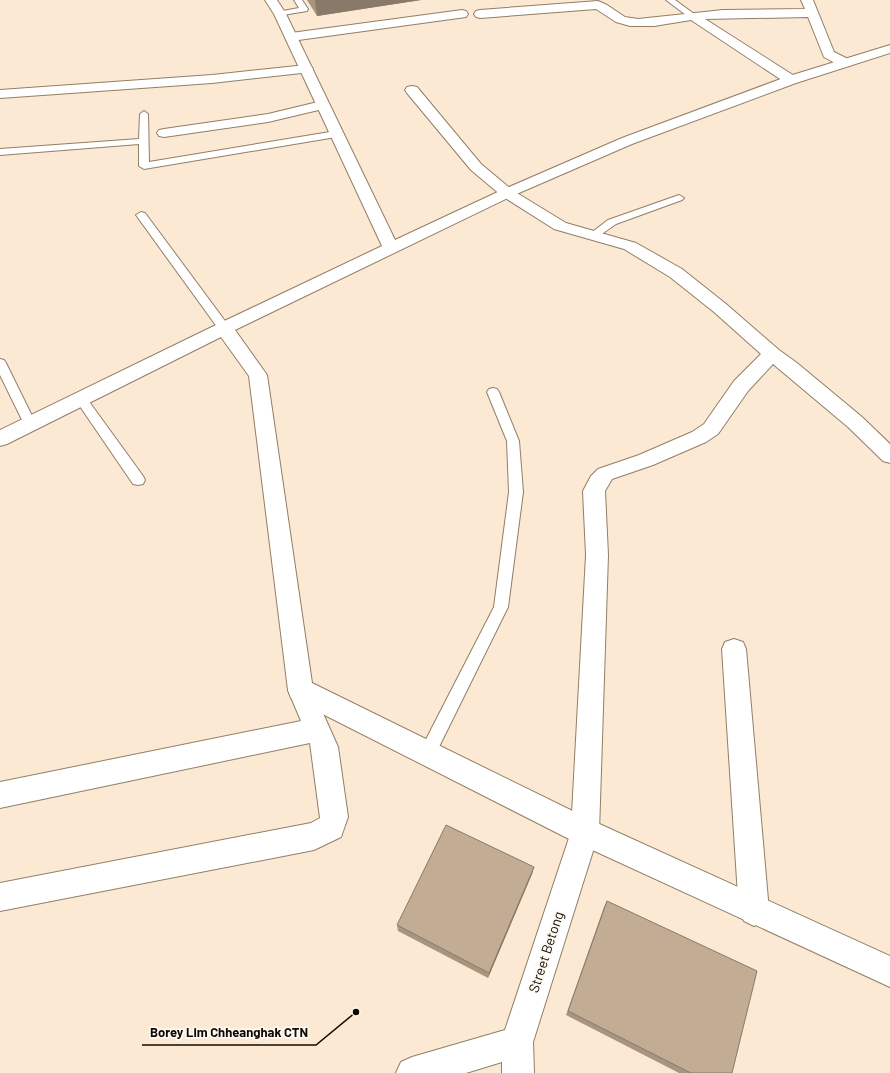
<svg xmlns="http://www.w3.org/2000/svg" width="890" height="1073" font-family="Barlow,sans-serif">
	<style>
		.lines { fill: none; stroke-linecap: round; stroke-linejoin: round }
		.lane-casing { stroke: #927e66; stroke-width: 2 }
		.street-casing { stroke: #927e66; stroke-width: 2 }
		.secondary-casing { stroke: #927e66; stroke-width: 2 }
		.lane { fill: #fff; fill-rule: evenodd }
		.street { fill: #fff; fill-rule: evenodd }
		.secondary { fill: #fff; fill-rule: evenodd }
		.wall { fill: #a7957f }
		.shaded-wall { fill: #887968 }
		.building { fill: #c2ad94; stroke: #887968 }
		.labels { text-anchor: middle; stroke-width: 3.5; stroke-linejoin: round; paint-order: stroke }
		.near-street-label { font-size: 14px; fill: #110a03; stroke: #fdf9f3 }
		.leader { fill: none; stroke: #110a03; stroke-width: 1.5 }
		.callout-dot { fill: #110a03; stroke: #fdf9f3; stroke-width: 1.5 }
		.callout-label { font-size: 13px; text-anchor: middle; font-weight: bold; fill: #110a03; stroke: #fdf9f3; stroke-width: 3.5; stroke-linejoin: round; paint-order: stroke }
	</style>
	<rect width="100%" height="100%" fill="#fbe9d4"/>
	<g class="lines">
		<g class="lane-casing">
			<path id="lane" d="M294,0H302L308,9L307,11L277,16V12L299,8Z
				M666,0H675L697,16L696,18H690Z
				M144,111L148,114L149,162L336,131L341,134L336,137L144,169L139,166V144L0,155V149L139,139L140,114Z
				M679,195L684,198L682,200L616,224L596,238L592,239L587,236L608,220Z
				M141,212L145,213L228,325L230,328L228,331H220L136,215Z
				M0,359L4,360L6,363L36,424L34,427L30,428L26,427L24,424L0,375Z
				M493,388L497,389L499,392L519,441L523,492L508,607L433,759L427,761L421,759L419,753L494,607L509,492L507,441L487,392L489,389Z
				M81,395L85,396L143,476L145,480L143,484L138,485L133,484L77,402L75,399L77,396Z"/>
		</g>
		<g class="street-casing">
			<path id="street" d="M801,0H813L834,52L850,60L851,63L850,66H840L824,57L808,17L705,19L796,77L798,80L796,83H786L691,20L654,26H630L616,22L596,9L480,18L476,17L474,14L476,11L480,10L598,1L607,5L625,17L638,19L723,10L805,9Z
				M462,10L466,11L468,14L466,17L291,41L287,40L285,37L287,34L291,33Z
				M306,65L311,66L313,69L311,72L212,83L0,98V90L212,75Z
				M412,86L417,87L481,164L512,190L566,223L636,243L682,269L726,304L779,350L797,363L862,417L890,444V463L883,461L848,427L773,364L748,391L718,434L706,442L653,465L612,479L605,491L608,555L599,832L533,1042L534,1073H502V1062L466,1073H396L401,1062L412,1057L505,1030L571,832L586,555L583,491L591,476L598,469L639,455L692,432L704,424L734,381L761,354L714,312L670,277L624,249L554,229L502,196L471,170L407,93L405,90L407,87Z
				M322,101L327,102L329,105L327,108L268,122L164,137L159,136L157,133L159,130L164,129L268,114Z
				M734,639L743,642L746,649L769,911L764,921L754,926L744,921L739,911L722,649L725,642Z
				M300,679L309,682L338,747L348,817L341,837L314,850L0,911V883L311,823L320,818L310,743L0,808V782L301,721L288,690L291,682Z"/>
		</g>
		<g class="secondary-casing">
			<path id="secondary" d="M265,0H277L286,14L395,240L502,190L622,138L786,77L890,45V53L796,83L632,144L512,196L235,330L267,375L312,683L595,822L890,956V987L575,842L291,698L288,690L249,376L221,337L7,444L0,446V430L218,324L382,246L274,14Z"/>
		</g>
		<use href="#lane" class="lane"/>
		<use href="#street" class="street"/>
		<use href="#secondary" class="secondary"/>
	</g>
	<path class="wall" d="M307,0H421L317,16Z
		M534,867L532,874L488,978L398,931L397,925Z
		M607,901L732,1073H679L566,1015L604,907Z"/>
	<path class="shaded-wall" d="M315,0H421L317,16Z
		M534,867L532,874L488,978L489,973Z"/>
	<path class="building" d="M446,825L534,867L489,973L397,925Z
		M607,901L757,971L732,1073H691L568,1011Z"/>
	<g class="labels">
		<g class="near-street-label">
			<text transform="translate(546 952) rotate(-72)" y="5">Street Betong</text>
		</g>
	</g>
	<path class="leader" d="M356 1012L316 1045H142"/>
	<circle class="callout-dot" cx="356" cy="1012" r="4"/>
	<g class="callout-label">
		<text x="229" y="1037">Borey Lim Chheanghak CTN</text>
	</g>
</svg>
